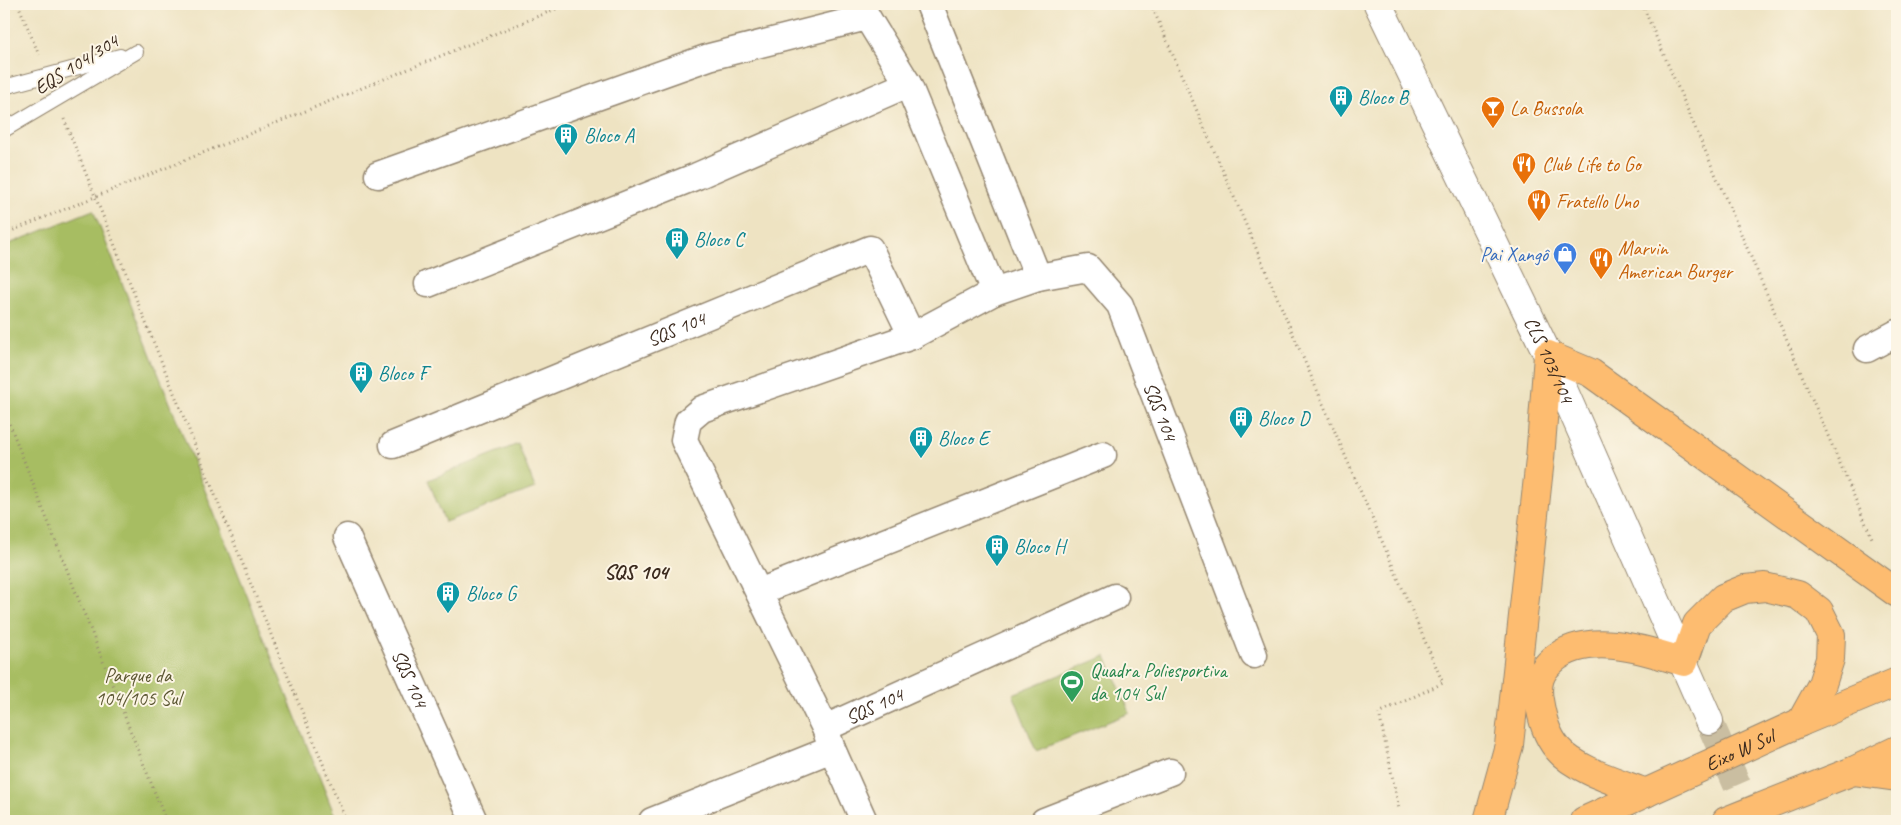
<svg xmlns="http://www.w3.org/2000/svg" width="1901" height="825" font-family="Caveat,sans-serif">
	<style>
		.green { fill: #a7bd62; stroke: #717440 }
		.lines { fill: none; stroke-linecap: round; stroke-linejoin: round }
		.tertiary-tunnel { stroke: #cabea1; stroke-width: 28; stroke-dasharray: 28 14; stroke-linecap: butt }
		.service-casing { stroke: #948670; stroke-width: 16 }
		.minor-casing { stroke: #948670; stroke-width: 29 }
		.tertiary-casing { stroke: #948670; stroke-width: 30 }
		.primary-casing { stroke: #948670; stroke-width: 30 }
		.path { stroke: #948670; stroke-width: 3; stroke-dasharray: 1 4; stroke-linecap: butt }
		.service { stroke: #fff; stroke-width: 14 }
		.minor { stroke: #fff; stroke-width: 26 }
		.tertiary { stroke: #fff; stroke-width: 28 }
		.primary { stroke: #fdbc70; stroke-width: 28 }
		.labels { text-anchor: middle; stroke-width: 4; stroke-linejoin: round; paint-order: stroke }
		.street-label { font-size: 20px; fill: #3b2a1e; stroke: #fcf5e5 }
		.culture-label { font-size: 20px; fill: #0d838f; stroke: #fcf5e5; text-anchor: start }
		.food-label { font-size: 20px; fill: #c56008; stroke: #fcf5e5; text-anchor: start }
		.shop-label { font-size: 20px; fill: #366cbe; stroke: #fcf5e5; text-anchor: end }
		.leisure-label { font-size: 20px; fill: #27864d; stroke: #fcf5e5; text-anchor: start }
		.park-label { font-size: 20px; fill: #5b5632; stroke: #fcf5e5 }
		.neighbourhood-label { font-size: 21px; font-weight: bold; fill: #3b2a1e; stroke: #fcf5e5 }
	</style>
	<rect width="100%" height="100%" fill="#fcf5e5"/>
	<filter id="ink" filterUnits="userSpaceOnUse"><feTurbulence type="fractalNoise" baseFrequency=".02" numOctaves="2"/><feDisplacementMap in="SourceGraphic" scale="10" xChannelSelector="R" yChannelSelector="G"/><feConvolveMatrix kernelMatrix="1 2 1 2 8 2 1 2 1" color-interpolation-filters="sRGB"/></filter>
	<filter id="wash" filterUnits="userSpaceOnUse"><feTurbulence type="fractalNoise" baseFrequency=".0096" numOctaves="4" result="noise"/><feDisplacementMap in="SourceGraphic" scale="20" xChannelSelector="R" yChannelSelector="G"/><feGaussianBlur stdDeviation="1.12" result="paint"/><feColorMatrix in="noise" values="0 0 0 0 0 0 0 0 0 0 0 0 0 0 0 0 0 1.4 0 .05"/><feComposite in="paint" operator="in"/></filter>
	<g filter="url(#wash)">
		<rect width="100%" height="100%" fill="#eee3c2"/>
		<path class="green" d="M93,210L337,821H4V246Z
			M518,444L535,488L445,522L428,480Z
			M1106,656L1130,713L1036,751L1013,694Z"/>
	</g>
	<g filter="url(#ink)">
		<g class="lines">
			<path class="tertiary-tunnel" d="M1709,721L1753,821"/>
			<g class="service-casing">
				<path id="service" d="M4,87L120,56
					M4,130L136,52"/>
			</g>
			<g class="minor-casing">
				<g id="minor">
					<path d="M859,4L908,84L994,292"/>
					<path d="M929,4L1038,277"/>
					<path d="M378,175L709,57L867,17"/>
					<path d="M428,284L697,176L908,84"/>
					<path d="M1867,349L1897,333"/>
					<path id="s1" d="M393,445L870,249L912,336"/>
					<path id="s2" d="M347,537L474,821"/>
					<path d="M759,592L1103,455"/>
					<path id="s3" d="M825,728L1115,597"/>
					<path d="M652,821L832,749"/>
					<path id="s4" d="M864,821L832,749L825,728L684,440L688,421L702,409L912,336L994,292L1038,277L1088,268L1120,305L1254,655"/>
					<path d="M1044,821L1170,772"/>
				</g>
			</g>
			<g class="tertiary-casing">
				<g id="tertiary">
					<path id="s5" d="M1378,4L1548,355L1709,721"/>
				</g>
			</g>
			<g class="primary-casing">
				<g id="primary">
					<path d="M1853,771L1897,777"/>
					<path d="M1646,793C1621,783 1575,770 1558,749C1546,735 1542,718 1539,700C1536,683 1540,671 1553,660C1588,630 1646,650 1684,662L1697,624L1723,598L1745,589L1765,587L1798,595L1819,611L1831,635L1830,659L1822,684L1801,722"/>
					<path d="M1488,821L1509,745L1540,459L1548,355L1591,373L1897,593"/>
					<path id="s6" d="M1584,821L1801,722L1897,682"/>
					<path d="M1726,821L1853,771L1897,750"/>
				</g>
			</g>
			<path class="path" d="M18,4L39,55
				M1151,4L1443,683L1379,713L1399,809
				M1642,4L1872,538
				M64,119L346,821
				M4,234L568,4
				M4,410L166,821"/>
			<use href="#service" class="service"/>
			<use href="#minor" class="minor"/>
			<use href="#tertiary" class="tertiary"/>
			<use href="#primary" class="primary"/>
		</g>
	</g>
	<defs>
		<g id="building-pin" transform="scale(1.25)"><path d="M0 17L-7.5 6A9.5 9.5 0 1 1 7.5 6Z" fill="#0f9aa8" stroke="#fcf5e5"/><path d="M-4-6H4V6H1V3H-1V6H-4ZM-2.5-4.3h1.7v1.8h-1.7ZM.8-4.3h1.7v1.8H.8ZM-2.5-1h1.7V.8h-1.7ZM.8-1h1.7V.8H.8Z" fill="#fff"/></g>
		<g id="bar-pin" transform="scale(1.25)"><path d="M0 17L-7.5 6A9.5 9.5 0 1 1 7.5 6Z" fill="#e8710a" stroke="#fcf5e5"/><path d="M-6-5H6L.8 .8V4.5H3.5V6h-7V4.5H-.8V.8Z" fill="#fff"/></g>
		<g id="restaurant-pin" transform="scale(1.25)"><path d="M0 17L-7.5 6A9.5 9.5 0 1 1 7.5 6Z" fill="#e8710a" stroke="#fcf5e5"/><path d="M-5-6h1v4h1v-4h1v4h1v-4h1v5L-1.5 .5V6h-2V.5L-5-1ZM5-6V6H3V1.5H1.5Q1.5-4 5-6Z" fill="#fff"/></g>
		<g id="shop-pin" transform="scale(1.25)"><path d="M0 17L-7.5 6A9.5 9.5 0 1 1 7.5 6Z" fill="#3f7fe0" stroke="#fcf5e5"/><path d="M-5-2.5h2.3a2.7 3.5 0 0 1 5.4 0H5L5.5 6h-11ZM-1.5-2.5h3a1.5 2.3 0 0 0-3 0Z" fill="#fff"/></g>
		<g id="stadium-pin" transform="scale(1.25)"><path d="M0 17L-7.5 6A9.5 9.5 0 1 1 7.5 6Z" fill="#2e9e5b" stroke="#fcf5e5"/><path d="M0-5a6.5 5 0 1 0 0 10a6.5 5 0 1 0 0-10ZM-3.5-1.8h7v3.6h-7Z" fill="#fff"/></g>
	</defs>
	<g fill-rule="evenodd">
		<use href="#building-pin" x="1341" y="97"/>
		<use href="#bar-pin" x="1493" y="108"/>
		<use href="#building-pin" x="566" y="135"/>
		<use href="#restaurant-pin" x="1524" y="164"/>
		<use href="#restaurant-pin" x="1539" y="201"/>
		<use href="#building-pin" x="677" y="239"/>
		<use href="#shop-pin" x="1565" y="254"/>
		<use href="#restaurant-pin" x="1601" y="259"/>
		<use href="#building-pin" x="361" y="373"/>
		<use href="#building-pin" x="1241" y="418"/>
		<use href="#building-pin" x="921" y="438"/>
		<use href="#building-pin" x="997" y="546"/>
		<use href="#building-pin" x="448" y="593"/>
		<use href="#stadium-pin" x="1072" y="682"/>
	</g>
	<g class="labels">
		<g class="street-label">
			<text transform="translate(76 64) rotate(-32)" y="7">EQS 104/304</text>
			<text dy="7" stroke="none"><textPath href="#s1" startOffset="306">SQS 104</textPath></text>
			<text dy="7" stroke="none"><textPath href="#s5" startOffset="395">CLS 103/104</textPath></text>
			<text dy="7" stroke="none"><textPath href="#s4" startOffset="1035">SQS 104</textPath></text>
			<text dy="7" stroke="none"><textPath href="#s2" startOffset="155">SQS 104</textPath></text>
			<text dy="7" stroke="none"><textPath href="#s3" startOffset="54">SQS 104</textPath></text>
			<text dy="7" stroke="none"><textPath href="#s6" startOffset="171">Eixo W Sul</textPath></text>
		</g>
		<g class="culture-label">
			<text x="1358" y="104">Bloco B</text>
			<text x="584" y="142">Bloco A</text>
			<text x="694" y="246">Bloco C</text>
			<text x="378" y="380">Bloco F</text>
			<text x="1258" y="425">Bloco D</text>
			<text x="938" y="445">Bloco E</text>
			<text x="1014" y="553">Bloco H</text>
			<text x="466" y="600">Bloco G</text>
		</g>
		<g class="food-label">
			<text x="1510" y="115">La Bussola</text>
			<text x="1542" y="171">Club Life to Go</text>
			<text x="1556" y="208">Fratello Uno</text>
			<text x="1618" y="255">Marvin<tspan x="1618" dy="23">American Burger</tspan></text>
		</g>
		<g class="shop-label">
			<text x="1548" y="261">Pai Xangô</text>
		</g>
		<g class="leisure-label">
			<text x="1090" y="677">Quadra Poliesportiva<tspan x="1090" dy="23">da 104 Sul</tspan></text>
		</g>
		<g class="park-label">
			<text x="138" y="682">Parque da<tspan x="138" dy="23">104/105 Sul</tspan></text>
		</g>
		<g class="neighbourhood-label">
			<text x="636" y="579">SQS 104</text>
		</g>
	</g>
	<rect width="1901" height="825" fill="none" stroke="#fcf5e5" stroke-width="20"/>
</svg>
